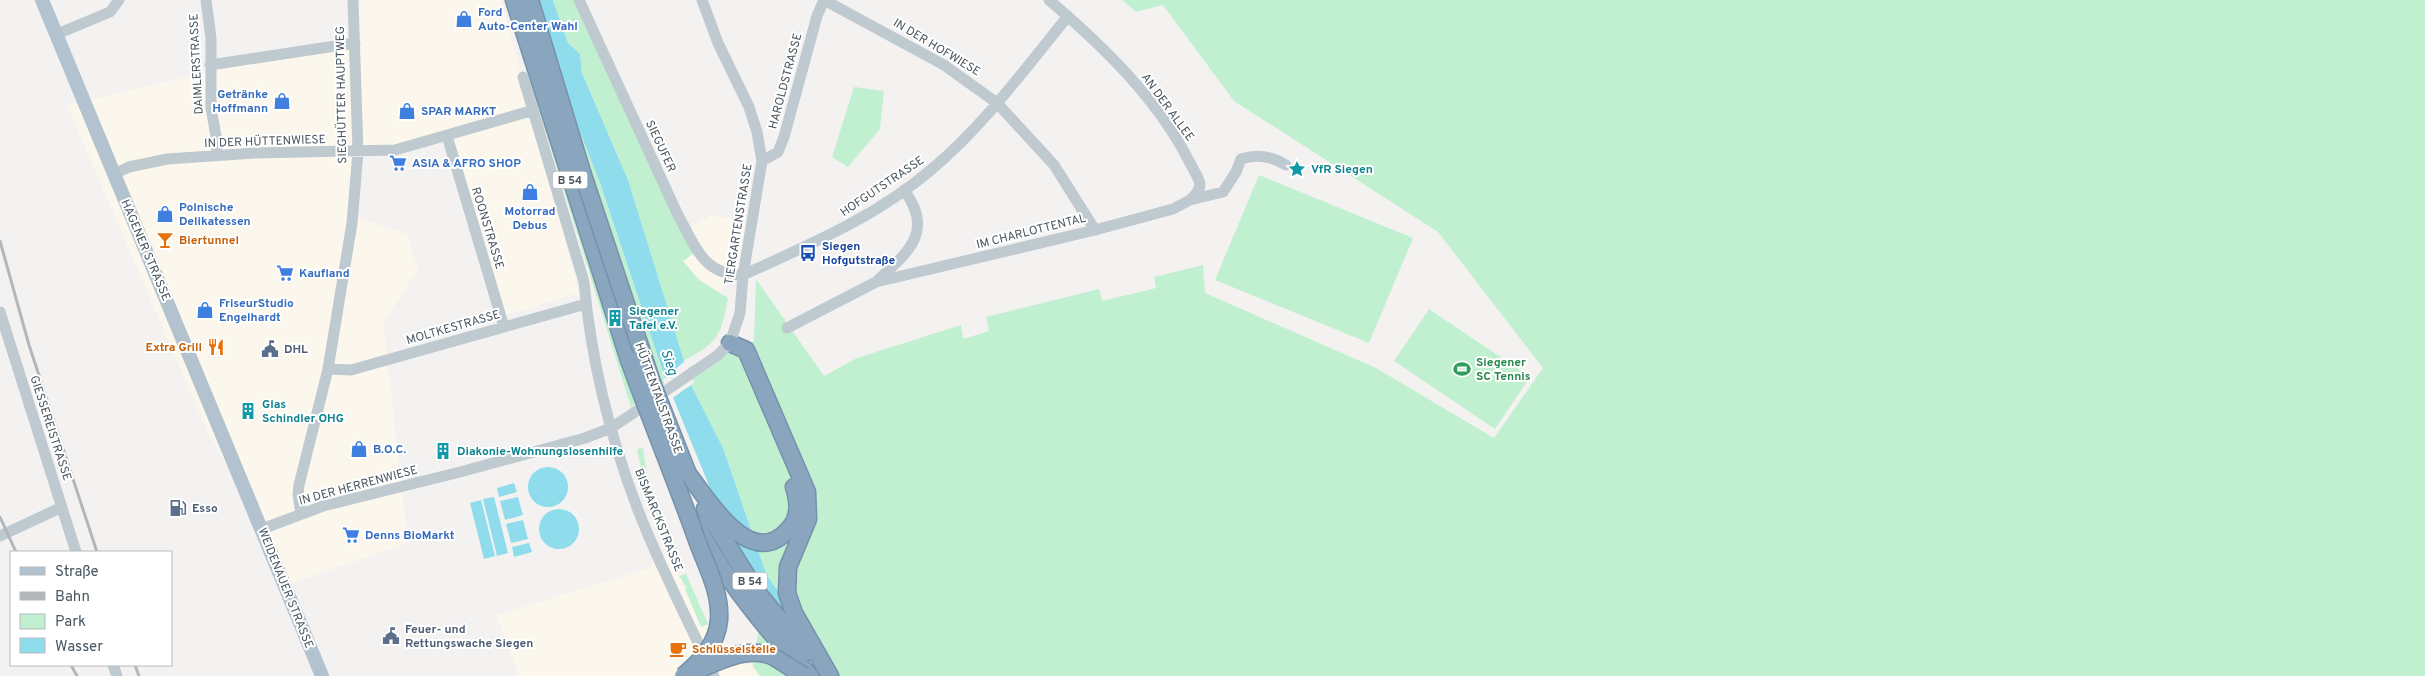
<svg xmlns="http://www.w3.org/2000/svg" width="2425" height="676" font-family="Overpass,sans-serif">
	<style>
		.commercial { fill: #fcf7ec }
		.green { fill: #c1f0d1 }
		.water { fill: #8fddec }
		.pier { fill: #f4f1f1 }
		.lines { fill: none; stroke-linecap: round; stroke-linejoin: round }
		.highway-casing { stroke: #7591ab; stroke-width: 19 }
		.minor { stroke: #bfc9d0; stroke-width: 11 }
		.major { stroke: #b2c2cf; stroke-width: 14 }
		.highway { stroke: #8aa6bf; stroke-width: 16 }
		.rail { stroke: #b3b7bb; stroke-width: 3 }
		.highway-bridge-casing { stroke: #7591ab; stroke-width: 19; stroke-linecap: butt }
		.highway-bridge { stroke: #8aa6bf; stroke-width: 16 }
		.labels { text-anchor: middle; stroke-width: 4; stroke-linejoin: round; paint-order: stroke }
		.shield { fill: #fff; stroke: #80898f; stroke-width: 1 }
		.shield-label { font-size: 11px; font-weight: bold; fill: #49565f }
		.shop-label { font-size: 12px; font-weight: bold; fill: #366cbe; stroke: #fff; text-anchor: start }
		.street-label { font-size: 12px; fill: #49565f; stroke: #fff }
		.culture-label { font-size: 12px; font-weight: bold; fill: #0d838f; stroke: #fff; text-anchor: start }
		.food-label { font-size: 12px; font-weight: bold; fill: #c56008; stroke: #fff; text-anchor: start }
		.transit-label { font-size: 12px; font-weight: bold; fill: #164399; stroke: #fff; text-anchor: start }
		.service-label { font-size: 12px; font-weight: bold; fill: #4e5e75; stroke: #fff; text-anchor: start }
		.leisure-label { font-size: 12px; font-weight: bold; fill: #27864d; stroke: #fff; text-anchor: start }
		.water-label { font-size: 14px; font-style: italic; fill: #0e8096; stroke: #fff }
	</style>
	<rect width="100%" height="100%" fill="#f4f1f1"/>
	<path class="commercial" d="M353,0H501L579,293L498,317L446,138L362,154L358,218L407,234L418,269L383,323L408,543L292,583L207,430L67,105L349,40Z
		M713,215L732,219L752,228L743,275L725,274L721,292L699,280L683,261L697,251L685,229Z
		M669,552L701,627L708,624L719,648L753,667L760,676H519L497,615L647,569Z"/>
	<path class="green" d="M508,0L555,62L600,183L665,378L666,382L631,407L535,98Z
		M553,0H579L697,251L683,261L699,280L728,298C721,336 718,343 683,361L628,180L582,73L580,54L568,43Z
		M1122,0H2425V676H760L753,667L767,576L723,448L692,387L686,368L754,341L756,279L824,376L857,358L961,325L963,339L989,331L986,317L1099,289L1102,301L1156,288L1154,277L1203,265L1205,293L1376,368L1494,438L1543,368L1438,232L1234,101L1163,5L1136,12Z
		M854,87L884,91L880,129L848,167L832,157Z
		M1259,175L1413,238L1369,343L1215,280Z
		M1429,309L1530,377L1495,429L1394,361Z
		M643,448C646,485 666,522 680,556L674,559L679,568L676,569L647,495L637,449Z
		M686,574L708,624L701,627L685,589L687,588L679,576Z"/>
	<path class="water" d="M534,0H553L568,43L580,54L582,73L628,180L692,387L723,448L767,576L841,676H813L745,583L710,488L665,378L600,183L574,116Z
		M528 487a20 20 0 1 1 40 0a20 20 0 1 1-40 0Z
		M514,483L517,492L499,497L497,488Z
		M494,497L508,553L497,556L483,499Z
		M518,497L523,515L505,520L500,501Z
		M481,500L495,556L484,559L470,503Z
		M539 529a20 20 0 1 1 40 0a20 20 0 1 1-40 0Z
		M523,520L528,539L511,543L506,524Z
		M529,543L532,552L514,557L512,547Z"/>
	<path class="pier" d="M686,360L694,383L671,399L663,380Z"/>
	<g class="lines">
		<g class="highway-casing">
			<path id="highway" d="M514,0L629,360
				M530,0L582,172
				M730,343L746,350L807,492L808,519L788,567L787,593L794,613L830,676
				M688,474C708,499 750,572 788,530C800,518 799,503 794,487
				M705,509L757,592L807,652
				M695,523C725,579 766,630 810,676"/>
		</g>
		<path class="minor" d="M206,0L211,38V108L216,136L217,155
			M579,0L678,215C695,246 703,275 743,275C809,245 876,217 932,169C984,125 1025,69 1068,16
			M824,0L944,65L997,103L1054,165L1095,230
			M1049,0C1103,46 1158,99 1190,163C1193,169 1199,178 1200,184C1200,191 1195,195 1190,200
			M57,34L110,12L119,0
			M210,65L355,43
			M523,77L584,282C591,360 610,437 638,510C660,567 688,621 714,676
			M447,136L504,327
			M762,161L778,152L784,137L817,16L824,0
			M114,174L129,167L167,159L255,153L395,150L534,110
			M877,281C908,252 935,232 904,190
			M0,312L76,552
			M787,328L876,282L1095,230L1173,209L1190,200L1223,192L1236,172L1241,159C1258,154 1270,156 1286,165
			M328,369L351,370L586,304
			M301,514L298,495L299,485L328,369L352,223L358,152L353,0
			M262,529L323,506L460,472L585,438L611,428L632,414L718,355L730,343L740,313L743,275L762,161L757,132L749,107L718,43L702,0
			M0,536L62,507
			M113,665L117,676"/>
		<path class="major" d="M42,0L322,676"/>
		<use href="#highway" class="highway"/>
		<path class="rail" d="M0,241L29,345L97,552
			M0,517L16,552
			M71,665L77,676
			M135,665L139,676"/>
		<g class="highway-bridge-casing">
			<path id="highway-bridge" d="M582,172L653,385L688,474
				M629,360C651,421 676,481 698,543C707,567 721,593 719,620C717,644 701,661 683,676
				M691,673C716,663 747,644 774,657C784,663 794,670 804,676"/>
		</g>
		<use href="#highway-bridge" class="highway-bridge"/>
	</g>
	<defs>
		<g id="shop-bare" transform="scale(1.35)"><path d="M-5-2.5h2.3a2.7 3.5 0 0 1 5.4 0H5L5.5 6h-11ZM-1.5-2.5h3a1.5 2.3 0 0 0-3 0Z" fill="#3f7fe0" stroke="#fff" stroke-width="2.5" paint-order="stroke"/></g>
		<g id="supermarket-bare" transform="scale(1.35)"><path d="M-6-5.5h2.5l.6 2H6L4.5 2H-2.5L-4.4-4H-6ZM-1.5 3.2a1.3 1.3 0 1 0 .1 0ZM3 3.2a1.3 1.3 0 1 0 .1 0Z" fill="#3f7fe0" stroke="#fff" stroke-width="2.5" paint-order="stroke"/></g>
		<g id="sight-bare" transform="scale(1.35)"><path d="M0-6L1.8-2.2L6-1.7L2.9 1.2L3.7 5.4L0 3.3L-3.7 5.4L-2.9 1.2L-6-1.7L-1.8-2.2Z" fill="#0f9aa8" stroke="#fff" stroke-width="2.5" paint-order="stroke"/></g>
		<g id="bar-bare" transform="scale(1.35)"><path d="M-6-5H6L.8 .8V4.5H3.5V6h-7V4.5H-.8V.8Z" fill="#e8710a" stroke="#fff" stroke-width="2.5" paint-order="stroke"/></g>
		<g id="bus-bare" transform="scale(1.35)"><path d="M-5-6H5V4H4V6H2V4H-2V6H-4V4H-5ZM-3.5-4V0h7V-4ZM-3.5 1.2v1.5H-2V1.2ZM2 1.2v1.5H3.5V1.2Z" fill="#1a4fb4" stroke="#fff" stroke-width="2.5" paint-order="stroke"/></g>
		<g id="building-bare" transform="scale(1.35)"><path d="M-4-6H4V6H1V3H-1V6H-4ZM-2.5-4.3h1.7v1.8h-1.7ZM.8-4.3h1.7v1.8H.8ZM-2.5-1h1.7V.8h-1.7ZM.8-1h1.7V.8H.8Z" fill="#0f9aa8" stroke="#fff" stroke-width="2.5" paint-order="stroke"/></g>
		<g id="restaurant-bare" transform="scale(1.35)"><path d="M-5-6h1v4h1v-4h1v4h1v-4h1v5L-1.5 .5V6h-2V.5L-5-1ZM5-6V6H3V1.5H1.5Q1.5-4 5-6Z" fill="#e8710a" stroke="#fff" stroke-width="2.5" paint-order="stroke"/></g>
		<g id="civic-bare" transform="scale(1.35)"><path d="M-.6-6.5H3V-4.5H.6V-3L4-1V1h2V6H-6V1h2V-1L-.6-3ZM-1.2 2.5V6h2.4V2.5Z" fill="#5c6f8a" stroke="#fff" stroke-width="2.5" paint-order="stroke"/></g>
		<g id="stadium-bare" transform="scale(1.35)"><path d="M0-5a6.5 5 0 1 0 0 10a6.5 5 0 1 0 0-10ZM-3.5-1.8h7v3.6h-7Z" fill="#2e9e5b" stroke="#fff" stroke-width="2.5" paint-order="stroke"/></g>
		<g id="fuel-bare" transform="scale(1.35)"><path d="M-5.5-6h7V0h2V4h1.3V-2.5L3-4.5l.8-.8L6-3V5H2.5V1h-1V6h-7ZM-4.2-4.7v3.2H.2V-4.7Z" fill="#5c6f8a" stroke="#fff" stroke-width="2.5" paint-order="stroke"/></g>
		<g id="cafe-bare" transform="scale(1.35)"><path d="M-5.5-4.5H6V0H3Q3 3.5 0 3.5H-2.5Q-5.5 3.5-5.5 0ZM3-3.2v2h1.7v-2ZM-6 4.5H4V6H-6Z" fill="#e8710a" stroke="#fff" stroke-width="2.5" paint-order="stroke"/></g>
	</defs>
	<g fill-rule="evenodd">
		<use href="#shop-bare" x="464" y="19"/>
		<use href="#shop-bare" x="282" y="101"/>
		<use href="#shop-bare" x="407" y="111"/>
		<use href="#supermarket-bare" x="398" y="163"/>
		<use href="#sight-bare" x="1297" y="169"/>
		<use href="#shop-bare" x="530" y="192"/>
		<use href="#shop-bare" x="165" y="214"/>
		<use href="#bar-bare" x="165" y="240"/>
		<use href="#bus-bare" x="808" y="253"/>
		<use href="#supermarket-bare" x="285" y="273"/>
		<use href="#shop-bare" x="205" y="310"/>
		<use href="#building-bare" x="615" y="318"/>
		<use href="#restaurant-bare" x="216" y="347"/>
		<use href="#civic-bare" x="270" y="349"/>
		<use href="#stadium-bare" x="1462" y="369"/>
		<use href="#building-bare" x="248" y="411"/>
		<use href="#shop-bare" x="359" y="449"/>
		<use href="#building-bare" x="443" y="451"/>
		<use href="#fuel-bare" x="178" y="508"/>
		<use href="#supermarket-bare" x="351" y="535"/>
		<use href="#civic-bare" x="391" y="636"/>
		<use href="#cafe-bare" x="678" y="649"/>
	</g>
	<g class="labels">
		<g class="shield">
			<rect x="552.5" y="171.5" width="35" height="17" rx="4"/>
			<rect x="732.5" y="572.5" width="35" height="17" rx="4"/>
		</g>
		<g class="shield-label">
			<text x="570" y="184">B 54</text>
			<text x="750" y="585">B 54</text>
		</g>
		<g class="shop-label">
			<text x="478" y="16">Ford<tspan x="478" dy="14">Auto-Center Wahl</tspan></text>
			<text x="268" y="98" text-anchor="end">Getränke<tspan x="268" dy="14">Hoffmann</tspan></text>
			<text x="421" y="115">SPAR MARKT</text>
			<text x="412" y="167">ASIA &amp; AFRO SHOP</text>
			<text x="179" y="211">Polnische<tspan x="179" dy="14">Delikatessen</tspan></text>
			<text x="530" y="215" text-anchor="middle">Motorrad<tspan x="530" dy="14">Debus</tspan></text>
			<text x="299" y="277">Kaufland</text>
			<text x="219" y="307">FriseurStudio<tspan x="219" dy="14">Engelhardt</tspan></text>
			<text x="373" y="453">B.O.C.</text>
			<text x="365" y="539">Denns BioMarkt</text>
		</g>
		<g class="street-label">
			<text transform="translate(937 47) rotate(31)" y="4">IN DER HOFWIESE</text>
			<text transform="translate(196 64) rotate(-93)" y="4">DAIMLERSTRASSE</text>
			<text transform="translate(785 81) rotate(-75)" y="4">HAROLDSTRASSE</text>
			<text transform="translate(341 95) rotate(-91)" y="4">SIEGHÜTTER HAUPTWEG</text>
			<text transform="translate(1168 107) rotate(54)" y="4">AN DER ALLEE</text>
			<text transform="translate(265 141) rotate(-2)" y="4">IN DER HÜTTENWIESE</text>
			<text transform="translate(661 146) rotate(65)" y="4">SIEGUFER</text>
			<text transform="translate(882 186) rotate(-34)" y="4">HOFGUTSTRASSE</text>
			<text transform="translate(738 224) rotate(-81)" y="4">TIERGARTENSTRASSE</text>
			<text transform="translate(488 228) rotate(73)" y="4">ROONSTRASSE</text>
			<text transform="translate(1031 231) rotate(-14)" y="4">IM CHARLOTTENTAL</text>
			<text transform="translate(146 250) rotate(67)" y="4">HAGENER STRASSE</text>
			<text transform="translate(453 327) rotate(-16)" y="4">MOLTKESTRASSE</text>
			<text transform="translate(659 398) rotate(70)" y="4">HÜTTENTALSTRASSE</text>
			<text transform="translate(51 428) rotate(72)" y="4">GIESSEREISTRASSE</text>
			<text transform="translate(358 485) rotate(-15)" y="4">IN DER HERRENWIESE</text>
			<text transform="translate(659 520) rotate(68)" y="4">BISMARCKSTRASSE</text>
			<text transform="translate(286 588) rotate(68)" y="4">WEIDENAUER STRASSE</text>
		</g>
		<g class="culture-label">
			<text x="1311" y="173">VfR Siegen</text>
			<text x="629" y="315">Siegener<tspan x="629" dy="14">Tafel e.V.</tspan></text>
			<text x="262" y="408">Glas<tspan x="262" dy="14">Schindler OHG</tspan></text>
			<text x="457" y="455">Diakonie-Wohnungslosenhilfe</text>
		</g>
		<g class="food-label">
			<text x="179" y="244">Biertunnel</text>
			<text x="202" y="351" text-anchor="end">Extra Grill</text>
			<text x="692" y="653">Schlüsselstelle</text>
		</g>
		<g class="transit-label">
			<text x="822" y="250">Siegen<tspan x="822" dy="14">Hofgutstraße</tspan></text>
		</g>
		<g class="service-label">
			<text x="284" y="353">DHL</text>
			<text x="192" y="512">Esso</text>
			<text x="405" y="633">Feuer- und<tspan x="405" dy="14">Rettungswache Siegen</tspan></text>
		</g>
		<g class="leisure-label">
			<text x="1476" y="366">Siegener<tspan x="1476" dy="14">SC Tennis</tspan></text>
		</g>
		<g class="water-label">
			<text transform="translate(670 362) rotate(71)" y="5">Sieg</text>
		</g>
	</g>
	<rect x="10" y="551" width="162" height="115" fill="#ffffff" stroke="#b6bbbf"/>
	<rect x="20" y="567" width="25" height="8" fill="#b2c2cf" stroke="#b6bbbf"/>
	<text x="55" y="576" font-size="15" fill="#49565f">Straße</text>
	<rect x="20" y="592" width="25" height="8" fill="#b3b7bb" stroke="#b6bbbf"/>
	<text x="55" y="601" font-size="15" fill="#49565f">Bahn</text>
	<rect x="20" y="614" width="25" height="15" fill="#c1f0d1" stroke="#b6bbbf"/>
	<text x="55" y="626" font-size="15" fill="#49565f">Park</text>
	<rect x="20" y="638" width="25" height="15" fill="#8fddec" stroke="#b6bbbf"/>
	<text x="55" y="651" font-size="15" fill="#49565f">Wasser</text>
</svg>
